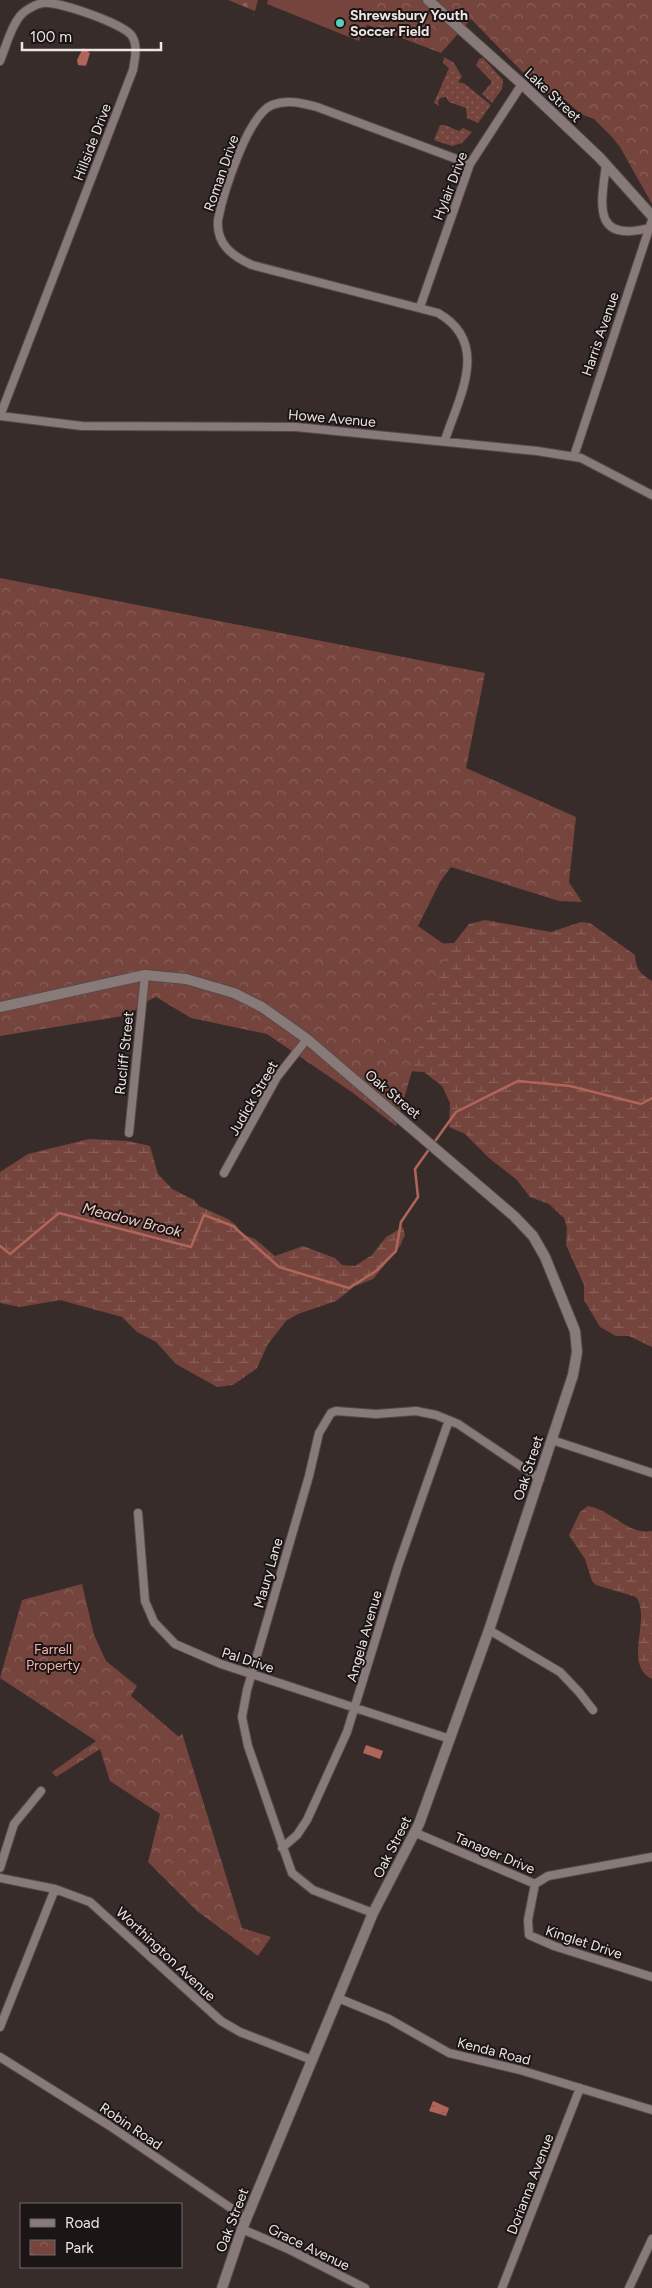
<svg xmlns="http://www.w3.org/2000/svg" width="652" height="2288" font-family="Figtree,sans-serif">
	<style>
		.grass { fill: url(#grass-dots) }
		.wetland { fill: url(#wetland-marsh) }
		.cemetery { fill: url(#cemetery-stones) }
		.park { fill: url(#park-crowns) }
		.garden { fill: #75443d }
		.water { fill: url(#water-ripples) }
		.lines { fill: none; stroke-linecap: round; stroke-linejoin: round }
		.stream { stroke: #b1655a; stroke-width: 2.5 }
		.street-casing { stroke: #554b49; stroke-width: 10 }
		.secondary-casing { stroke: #554b49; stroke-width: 12 }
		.street { stroke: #877a78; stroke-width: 8 }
		.secondary { stroke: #877a78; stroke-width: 10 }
		.poi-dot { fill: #5acebd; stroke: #1b1615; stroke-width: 2 }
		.labels { text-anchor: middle; stroke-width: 4; stroke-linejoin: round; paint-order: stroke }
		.poi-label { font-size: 14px; font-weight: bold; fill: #ede5e4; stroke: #1b1615; text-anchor: start }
		.street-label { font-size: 14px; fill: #ede5e4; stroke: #1b1615 }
		.park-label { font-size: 14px; fill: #f3b2a8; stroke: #1b1615 }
		.water-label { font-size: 15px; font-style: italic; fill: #f4c7c0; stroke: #1b1615 }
	</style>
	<defs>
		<pattern id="grass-dots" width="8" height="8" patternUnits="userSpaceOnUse" patternTransform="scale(1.25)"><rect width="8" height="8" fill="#75443d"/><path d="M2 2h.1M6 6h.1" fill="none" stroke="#895f59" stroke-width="1.8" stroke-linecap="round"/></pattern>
		<pattern id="wetland-marsh" width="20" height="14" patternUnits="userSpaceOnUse" patternTransform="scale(1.25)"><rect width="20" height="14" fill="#75443d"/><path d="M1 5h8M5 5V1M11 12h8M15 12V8" fill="none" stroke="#895f59"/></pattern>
		<pattern id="cemetery-stones" width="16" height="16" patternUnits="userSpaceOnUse" patternTransform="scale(1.25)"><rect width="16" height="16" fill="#75443d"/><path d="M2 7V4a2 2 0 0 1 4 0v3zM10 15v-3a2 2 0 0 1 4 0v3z" fill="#895f59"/></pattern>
		<pattern id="park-crowns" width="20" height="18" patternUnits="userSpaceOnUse" patternTransform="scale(1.25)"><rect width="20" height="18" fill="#75443d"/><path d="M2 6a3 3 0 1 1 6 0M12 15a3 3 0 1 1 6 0" fill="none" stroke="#895f59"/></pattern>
		<pattern id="water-ripples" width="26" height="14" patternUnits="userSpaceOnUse" patternTransform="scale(1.25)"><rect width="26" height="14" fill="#b1655a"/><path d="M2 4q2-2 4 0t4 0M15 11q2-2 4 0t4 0" fill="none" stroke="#875851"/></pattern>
	</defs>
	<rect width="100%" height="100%" fill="#382c2b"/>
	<path class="grass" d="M444,57L454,63L462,77L458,82L465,84L491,105L478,123L467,118L466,108L449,102L446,97L440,98L438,102L439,106L434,103L449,68L443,63Z
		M483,58L503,80L502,89L492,103L482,94L492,82L476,65L479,59Z
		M440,125H445L459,131L463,128L472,132L462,143L452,146L434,140Z"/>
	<path class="wetland" d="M485,920L551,932L581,922L590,923L635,955C636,969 640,974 652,981V1347L629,1336H616L600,1327L584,1300V1285L566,1245L567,1227L564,1218L549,1204L530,1197L517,1180L489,1158L465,1134L449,1127L450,1103L442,1086L424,1072L408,1071L416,945L454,943L469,924Z
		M89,1139L128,1141L150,1146L158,1174L172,1189L194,1200L199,1206L228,1219L237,1226L239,1233L255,1239L275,1256L303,1246L335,1258L342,1265L355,1266L372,1255L386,1237L403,1227L405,1235L400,1246L373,1279L355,1286L336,1301L298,1314L286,1321L268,1344L257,1368L233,1385L217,1387L176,1364L156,1342L137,1332L122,1317L60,1300L20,1307L0,1303V1172L28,1154Z
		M588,1506C614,1511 627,1535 652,1531V1679C622,1664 652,1619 636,1597L596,1585L592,1581L585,1559L569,1535L580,1512Z"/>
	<path class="cemetery" d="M228,0H258L255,11Z"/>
	<path class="park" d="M303,0H652V204L620,147L612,137L594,119L581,114L565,100L555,98L538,88L471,19L441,53Z
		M0,578L485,673L466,768L576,817L569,882L582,902L559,901L451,867L440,882L418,926L448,947L396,1126L353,1093L267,1034L191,1018L156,997L143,1003L129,1015L0,1036Z
		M82,1584L94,1635L106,1661L137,1686L131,1696L179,1737L182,1733L242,1928L271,1937L258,1956L197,1911L148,1862L160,1814L110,1781L100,1749L56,1777L52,1772L96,1741L0,1678L22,1600Z"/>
	<path class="garden" d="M268,0H379L359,41L267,4Z"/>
	<path class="water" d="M83,48L90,53L86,66L78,65L77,60Z
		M366,1745L383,1751L380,1759L363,1753Z
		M433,2101L449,2108L446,2116L429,2111Z"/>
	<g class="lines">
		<path class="stream" d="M433,1144L456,1112L518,1081L570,1086L641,1104L652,1098
			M0,1246L10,1254L59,1213L191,1247L204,1215L233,1226L279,1267L349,1288L376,1271L396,1251L401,1222L418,1197L415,1169L430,1148"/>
		<g class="street-casing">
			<path id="street" d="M0,61C6,47 10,28 20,16C25,10 36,4 43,3C59,1 124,24 132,36C138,46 135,58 133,70L0,416L82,426L296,427L537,451L581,458L652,495
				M606,165C601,204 592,243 649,228
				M420,307L470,164L522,84
				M445,440C459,397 491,343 438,313L252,265C232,256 216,244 218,220C223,194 247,116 272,105C288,99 302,103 317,107L470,164
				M574,456L652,220
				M129,1133L145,975
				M224,1173L277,1077L307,1039
				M552,1440L652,1473
				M138,1513L145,1601L154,1622L175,1644L221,1664L450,1739
				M489,1630L560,1672L579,1692L593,1710
				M416,1833L535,1884L548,1876L652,1857
				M282,1848L297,1835L307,1820L347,1732L398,1566L449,1420
				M0,1868L14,1824L41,1791
				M0,1878L55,1889L90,1902L221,2021L240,2032L312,2060
				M535,1884L528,1920L529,1935L554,1946L652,1977
				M373,1913L313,1890L292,1873L248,1746L242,1717L247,1690L309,1476L319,1433L331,1413L336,1411L376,1414L416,1411L436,1415L458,1424L540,1479
				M338,1998L389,2019L449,2053L520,2070L652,2110
				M0,2027L55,1889
				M0,2057L110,2126L247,2219
				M242,2229L288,2249L365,2288
				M502,2288L580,2088
				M629,2288L652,2239"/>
		</g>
		<g class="secondary-casing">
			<path id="secondary" d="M428,0L522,84L600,158L652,216
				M0,1007L145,975L186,979L234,993L262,1007L307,1039L514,1216L533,1236L545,1257L575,1331L577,1352L573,1375L489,1630L419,1824L373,1913L242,2229L222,2288"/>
		</g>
		<use href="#street" class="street"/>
		<use href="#secondary" class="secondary"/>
	</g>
	<circle class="poi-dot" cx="340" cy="23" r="5"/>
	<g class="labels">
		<g class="poi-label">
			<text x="350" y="20">Shrewsbury Youth<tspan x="350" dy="16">Soccer Field</tspan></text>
		</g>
		<g class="street-label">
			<text transform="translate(553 95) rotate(43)" y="5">Lake Street</text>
			<text transform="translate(92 142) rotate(-69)" y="5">Hillside Drive</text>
			<text transform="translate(221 173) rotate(-71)" y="5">Roman Drive</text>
			<text transform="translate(450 186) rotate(-69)" y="5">Hylair Drive</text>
			<text transform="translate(600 334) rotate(-71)" y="5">Harris Avenue</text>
			<text transform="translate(332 418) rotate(5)" y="5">Howe Avenue</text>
			<text transform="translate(124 1053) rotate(-84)" y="5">Rucliff Street</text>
			<text transform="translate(393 1094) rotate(40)" y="5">Oak Street</text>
			<text transform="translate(253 1098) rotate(-60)" y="5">Judick Street</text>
			<text transform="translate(528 1468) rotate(-72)" y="5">Oak Street</text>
			<text transform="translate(268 1573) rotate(-74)" y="5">Maury Lane</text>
			<text transform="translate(364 1636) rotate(-74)" y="5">Angela Avenue</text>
			<text transform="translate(248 1660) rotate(18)" y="5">Pal Drive</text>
			<text transform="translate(392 1847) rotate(-63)" y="5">Oak Street</text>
			<text transform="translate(495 1853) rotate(23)" y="5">Tanager Drive</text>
			<text transform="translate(584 1942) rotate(18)" y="5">Kinglet Drive</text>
			<text transform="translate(166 1954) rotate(43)" y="5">Worthington Avenue</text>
			<text transform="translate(494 2051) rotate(14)" y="5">Kenda Road</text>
			<text transform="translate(131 2126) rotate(34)" y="5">Robin Road</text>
			<text transform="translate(530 2184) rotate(-69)" y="5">Dorianna Avenue</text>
			<text transform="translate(232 2220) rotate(-69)" y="5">Oak Street</text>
			<text transform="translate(309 2247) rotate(26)" y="5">Grace Avenue</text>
		</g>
		<g class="park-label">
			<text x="53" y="1654">Farrell<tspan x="53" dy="16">Property</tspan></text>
		</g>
		<g class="water-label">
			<text transform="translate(132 1220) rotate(14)" y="5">Meadow Brook</text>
		</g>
	</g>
	<rect x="20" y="2203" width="162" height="65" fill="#1b1615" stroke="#6f6968"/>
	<rect x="30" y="2219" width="25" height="8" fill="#877a78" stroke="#6f6968"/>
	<text x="65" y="2228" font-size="15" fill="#ede5e4">Road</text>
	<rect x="30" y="2240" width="25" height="15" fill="url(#park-crowns)" stroke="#6f6968"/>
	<text x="65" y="2253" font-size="15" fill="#ede5e4">Park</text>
	<path d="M22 42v8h139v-8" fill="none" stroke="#ede5e4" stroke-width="2.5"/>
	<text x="30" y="42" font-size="15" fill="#ede5e4" stroke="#1b1615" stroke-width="4" paint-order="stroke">100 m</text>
</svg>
